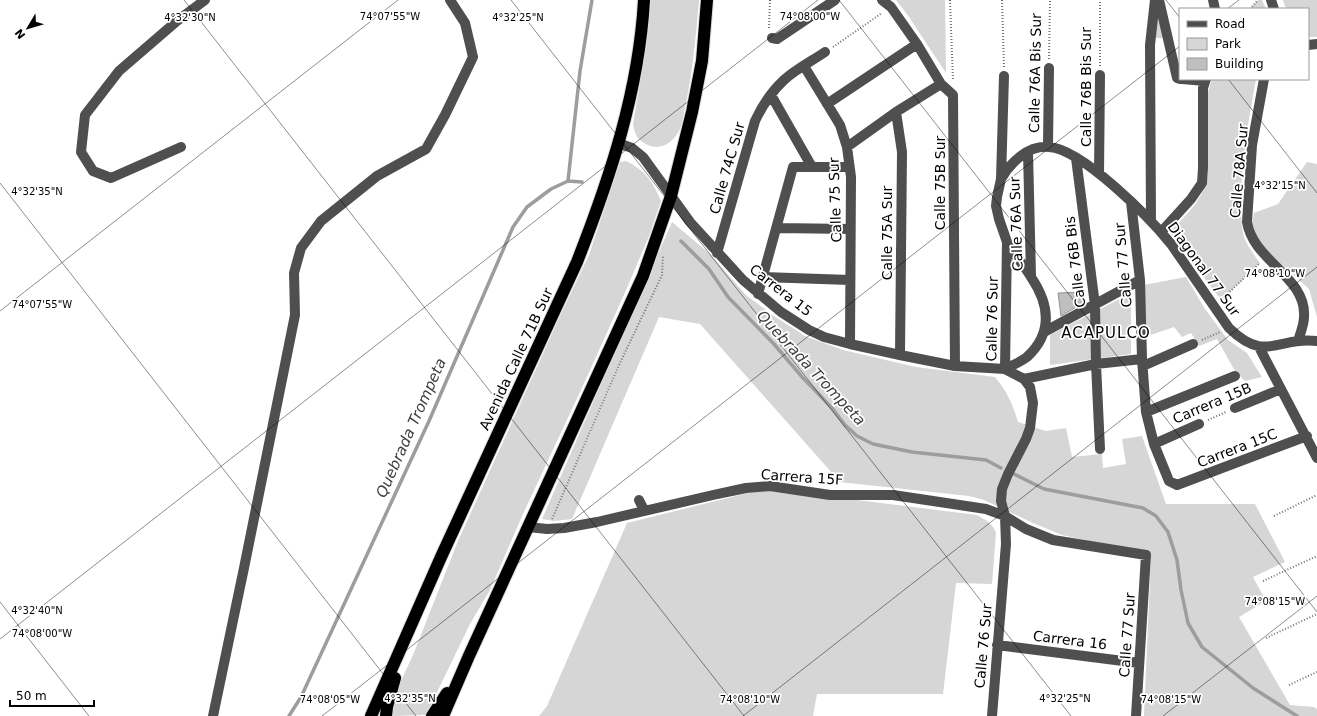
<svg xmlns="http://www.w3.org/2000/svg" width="1317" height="716" font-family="'DejaVu Sans',sans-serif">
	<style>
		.green { fill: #d6d6d6 }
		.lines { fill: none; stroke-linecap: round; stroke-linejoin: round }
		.stream { stroke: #9d9d9d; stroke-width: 3.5 }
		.building { fill: #bfbfbf; stroke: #939393 }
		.highway-casing { stroke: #dbdbdb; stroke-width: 14 }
		.path { stroke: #717171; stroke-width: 2; stroke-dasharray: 1 2; stroke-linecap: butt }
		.minor { stroke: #4f4f4f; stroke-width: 10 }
		.highway { stroke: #000; stroke-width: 12 }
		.ticks { fill: none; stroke: #000; stroke-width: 1; stroke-opacity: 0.45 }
		.labels { text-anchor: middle; stroke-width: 3.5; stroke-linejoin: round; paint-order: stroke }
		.street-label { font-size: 14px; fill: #000; stroke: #fff }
		.neighbourhood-label { font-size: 15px; letter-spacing: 1px; fill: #000; stroke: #fff }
		.water-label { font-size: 15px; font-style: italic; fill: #3e3e3e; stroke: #fff }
		.ticks-label { font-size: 10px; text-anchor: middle; fill: #000; stroke: #fff; stroke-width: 3.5; stroke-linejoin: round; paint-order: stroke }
	</style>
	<rect width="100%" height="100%" fill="#fff"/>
	<path class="green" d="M651,0H699C696,34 693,69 686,103C684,111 683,122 680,129C674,142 661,151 648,145C637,140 635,135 633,124L646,48Z
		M896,0H945L946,73L909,17Z
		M1258,0H1262L1266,9H1250Z
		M1283,0H1317V37H1308V9H1286Z
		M1157,7L1165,38H1155Z
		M1212,79H1256C1249,118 1242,158 1241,197C1241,211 1241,224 1244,237C1248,247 1254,255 1260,263L1221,300L1170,232C1186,215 1204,199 1208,175V92Z
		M626,161C645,170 653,182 661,201L649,236L627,288L587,377L523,514L490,590L470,624L426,715L393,716L391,708L393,698L413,655L458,541L561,314L589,255L620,162Z
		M1307,162L1317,164V317L1309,289L1263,247L1256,236L1252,224L1254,213L1278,204Z
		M672,222L710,254L746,295L774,316L805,336L843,350L916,367L995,377C1007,391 1013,405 1018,422L1046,431L1066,428L1072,457L1102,454L1103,468L1126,464L1122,439L1142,436L1166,504H1255L1285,562L1253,577L1266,601L1239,617L1290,705L1314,707L1317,709V716H1144L1151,555L1062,535L1033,523L984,500L969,496L840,482L700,324L659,317L572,519L554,521L542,519Z
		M1186,277L1205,309L1228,340L1247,353L1262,377L1245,381L1235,371L1217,339L1199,346L1191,333L1182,337L1174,327L1145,337L1144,285Z
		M1131,293V354L1050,365V335Z
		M756,491H785L977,515C986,520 993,524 996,533L992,584L956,583L943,694H817L813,716H539L547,706L627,523Z"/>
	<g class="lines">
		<path class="stream" d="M568,181L580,71L592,0
			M681,241L709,269L728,297L773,343L803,378L832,408L845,425L857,436L873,444L912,452L986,460L1001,468
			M1014,474L1044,489L1143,508L1156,516L1168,532L1177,560L1181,590L1188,623L1202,647L1253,688L1297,716
			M289,716L301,697L429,421L513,227L527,207L551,189L568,181L582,182"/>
	</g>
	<path class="building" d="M1083,292V303L1061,316L1058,293Z"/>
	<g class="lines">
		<g class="highway-casing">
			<path id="highway" d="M371,716L441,557L577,262C610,178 639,91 644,0
				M386,716L387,707L395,678
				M432,716L447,693
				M443,716L468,658L643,276L671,196L692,112L702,61L707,0"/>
		</g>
		<path class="path" d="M950,0L953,81
			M1002,0L1004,67
			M1250,9L1258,0
			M769,28L770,0
			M833,47L882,13
			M1049,59L1050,0
			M1100,66V0
			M1221,300L1260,263
			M1202,340L1220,332
			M1208,420L1226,412
			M1274,516L1317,495
			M552,519L619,365L662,275L663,255
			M1263,581L1317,556
			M1266,638L1317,614
			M1289,685L1317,672"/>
		<path class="minor" d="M882,0L891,7L917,44L941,84L953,95L955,366
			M1159,0L1177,78L1180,79
			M1213,0L1215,9
			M1271,0L1274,9
			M772,38L777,39L835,0
			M1308,45L1317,44
			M804,66L840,125L847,147L851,177L850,344
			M1004,76L1001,179L997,197L996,206L999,219L1007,242L1005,369
			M1182,79L1205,81
			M1264,79L1252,145L1247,222C1253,261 1307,277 1304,317C1304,325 1300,334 1298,341
			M771,95L812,167
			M827,104L917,44
			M896,112L902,152L900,355
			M618,143L632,148L643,157L690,222L743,280L781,312L809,330L824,337L850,344L900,355L955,366L1005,369L1024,379L1030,387L1033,403L1030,428L1026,439L1008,474L1002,489L1001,501L1005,516L1006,544L992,716
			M1048,146L1049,68
			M181,147L111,178L93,171L81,152L85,115L119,71L177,21L205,0
			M847,147L896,112L941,84
			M1028,152L1031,276
			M1076,158L1095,305L1096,364L1100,449
			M1099,173L1100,75
			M1001,179C1010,163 1028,145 1049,147C1082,149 1150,218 1171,244L1229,328C1266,364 1278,336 1317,341
			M1131,202L1140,280L1142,359L1146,412L1154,444L1169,481L1177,485L1307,436
			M1151,221L1150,45L1155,0
			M777,228L850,229
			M1161,232L1191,199L1202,183L1203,168V88L1206,79
			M717,253L755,121C762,106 771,92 784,80C796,69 812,61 825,52
			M763,277L850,280
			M758,294L793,167H849
			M1044,332L1140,280
			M1259,347L1317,458
			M1143,366L1193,344
			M1005,369C1012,365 1021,362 1027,357C1053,333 1050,305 1031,277C1024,265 1014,255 1007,243
			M1024,379L1096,364L1142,359
			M1235,408L1281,389
			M1146,412L1235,376
			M1154,444L1199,424
			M639,500L644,510
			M528,527L547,529L564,528L597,522L713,495L746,488L770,486L830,495H893L986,509L1005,516L1026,529L1053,540L1146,555L1136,716
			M997,645L1139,663
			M213,716L244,568L295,315L294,273L301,248L321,221L377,176L426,149L445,115L473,57L465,23L450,0"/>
		<use href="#highway" class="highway"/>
	</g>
	<path class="ticks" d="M184,0L744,716M511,0L1071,716M839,0L1317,612M1166,0L1180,18M1227,9L1239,0M1228,79L1317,193M0,183L416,716M0,311L398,0M0,602L89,716M0,639L818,0M322,716L1180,46M743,716L1317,267M1163,716L1317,596"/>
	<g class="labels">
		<g class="street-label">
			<text transform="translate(1035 73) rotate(-89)" y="5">Calle 76A Bis Sur</text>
			<text transform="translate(1086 87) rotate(-90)" y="5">Calle 76B Bis Sur</text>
			<text transform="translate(727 168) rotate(-74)" y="5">Calle 74C Sur</text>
			<text transform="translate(1239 171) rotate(-85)" y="5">Calle 78A Sur</text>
			<text transform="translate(940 183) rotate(-90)" y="5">Calle 75B Sur</text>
			<text transform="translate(835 200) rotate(-92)" y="5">Calle 75 Sur</text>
			<text transform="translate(1016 224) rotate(-92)" y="5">Calle 76A Sur</text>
			<text transform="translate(887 233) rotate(-90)" y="5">Calle 75A Sur</text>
			<text transform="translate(1075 262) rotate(-97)" y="5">Calle 76B Bis</text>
			<text transform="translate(1123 265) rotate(-95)" y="5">Calle 77 Sur</text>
			<text transform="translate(1204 269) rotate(54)" y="5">Diagonal 77 Sur</text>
			<text transform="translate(781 290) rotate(38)" y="5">Carrera 15</text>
			<text transform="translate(992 319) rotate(-89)" y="5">Calle 76 Sur</text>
			<text transform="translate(516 359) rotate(-65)" y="5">Avenida Calle 71B Sur</text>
			<text transform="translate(1212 403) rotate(-23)" y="5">Carrera 15B</text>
			<text transform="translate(1237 448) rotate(-21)" y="5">Carrera 15C</text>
			<text transform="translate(802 477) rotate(4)" y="5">Carrera 15F</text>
			<text transform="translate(1127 635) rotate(-86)" y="5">Calle 77 Sur</text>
			<text transform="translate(1070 640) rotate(7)" y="5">Carrera 16</text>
			<text transform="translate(983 646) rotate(-85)" y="5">Calle 76 Sur</text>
		</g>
		<g class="neighbourhood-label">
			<text x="1106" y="338">ACAPULCO</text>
		</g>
		<g class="water-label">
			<text transform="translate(811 368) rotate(47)" y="5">Quebrada Trompeta</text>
			<text transform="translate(411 428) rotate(-66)" y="5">Quebrada Trompeta</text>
		</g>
	</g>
	<g class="ticks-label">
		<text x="390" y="20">74°07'55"W</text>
		<text x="810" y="20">74°08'00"W</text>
		<text x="190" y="21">4°32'30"N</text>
		<text x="518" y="21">4°32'25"N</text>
		<text x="1280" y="189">4°32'15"N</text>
		<text x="37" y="195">4°32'35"N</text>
		<text x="1275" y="277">74°08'10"W</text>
		<text x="42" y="308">74°07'55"W</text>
		<text x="1275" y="605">74°08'15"W</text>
		<text x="37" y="614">4°32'40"N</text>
		<text x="42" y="637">74°08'00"W</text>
		<text x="410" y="702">4°32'35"N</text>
		<text x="1065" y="702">4°32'25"N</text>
		<text x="330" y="703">74°08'05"W</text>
		<text x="750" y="703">74°08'10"W</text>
		<text x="1171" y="703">74°08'15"W</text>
	</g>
	<rect x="1179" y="8" width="130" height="72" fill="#ffffff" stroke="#999999"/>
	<rect x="1187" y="21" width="20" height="6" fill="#4f4f4f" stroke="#999999"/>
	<text x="1215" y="28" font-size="12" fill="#000000">Road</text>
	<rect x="1187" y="38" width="20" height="12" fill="#d6d6d6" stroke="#999999"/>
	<text x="1215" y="48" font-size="12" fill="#000000">Park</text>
	<rect x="1187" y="58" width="20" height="12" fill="#bfbfbf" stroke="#999999"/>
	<text x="1215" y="68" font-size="12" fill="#000000">Building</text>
	<g transform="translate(28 28) rotate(232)" stroke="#ffffff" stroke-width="3" paint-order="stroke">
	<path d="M0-3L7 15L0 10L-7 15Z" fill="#000000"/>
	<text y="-6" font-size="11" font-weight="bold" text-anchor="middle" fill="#000000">N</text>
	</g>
	<path d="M10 700v6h84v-6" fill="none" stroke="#000000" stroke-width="2"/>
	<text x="16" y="700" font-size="12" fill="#000000" stroke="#ffffff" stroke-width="3" paint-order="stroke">50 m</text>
</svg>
